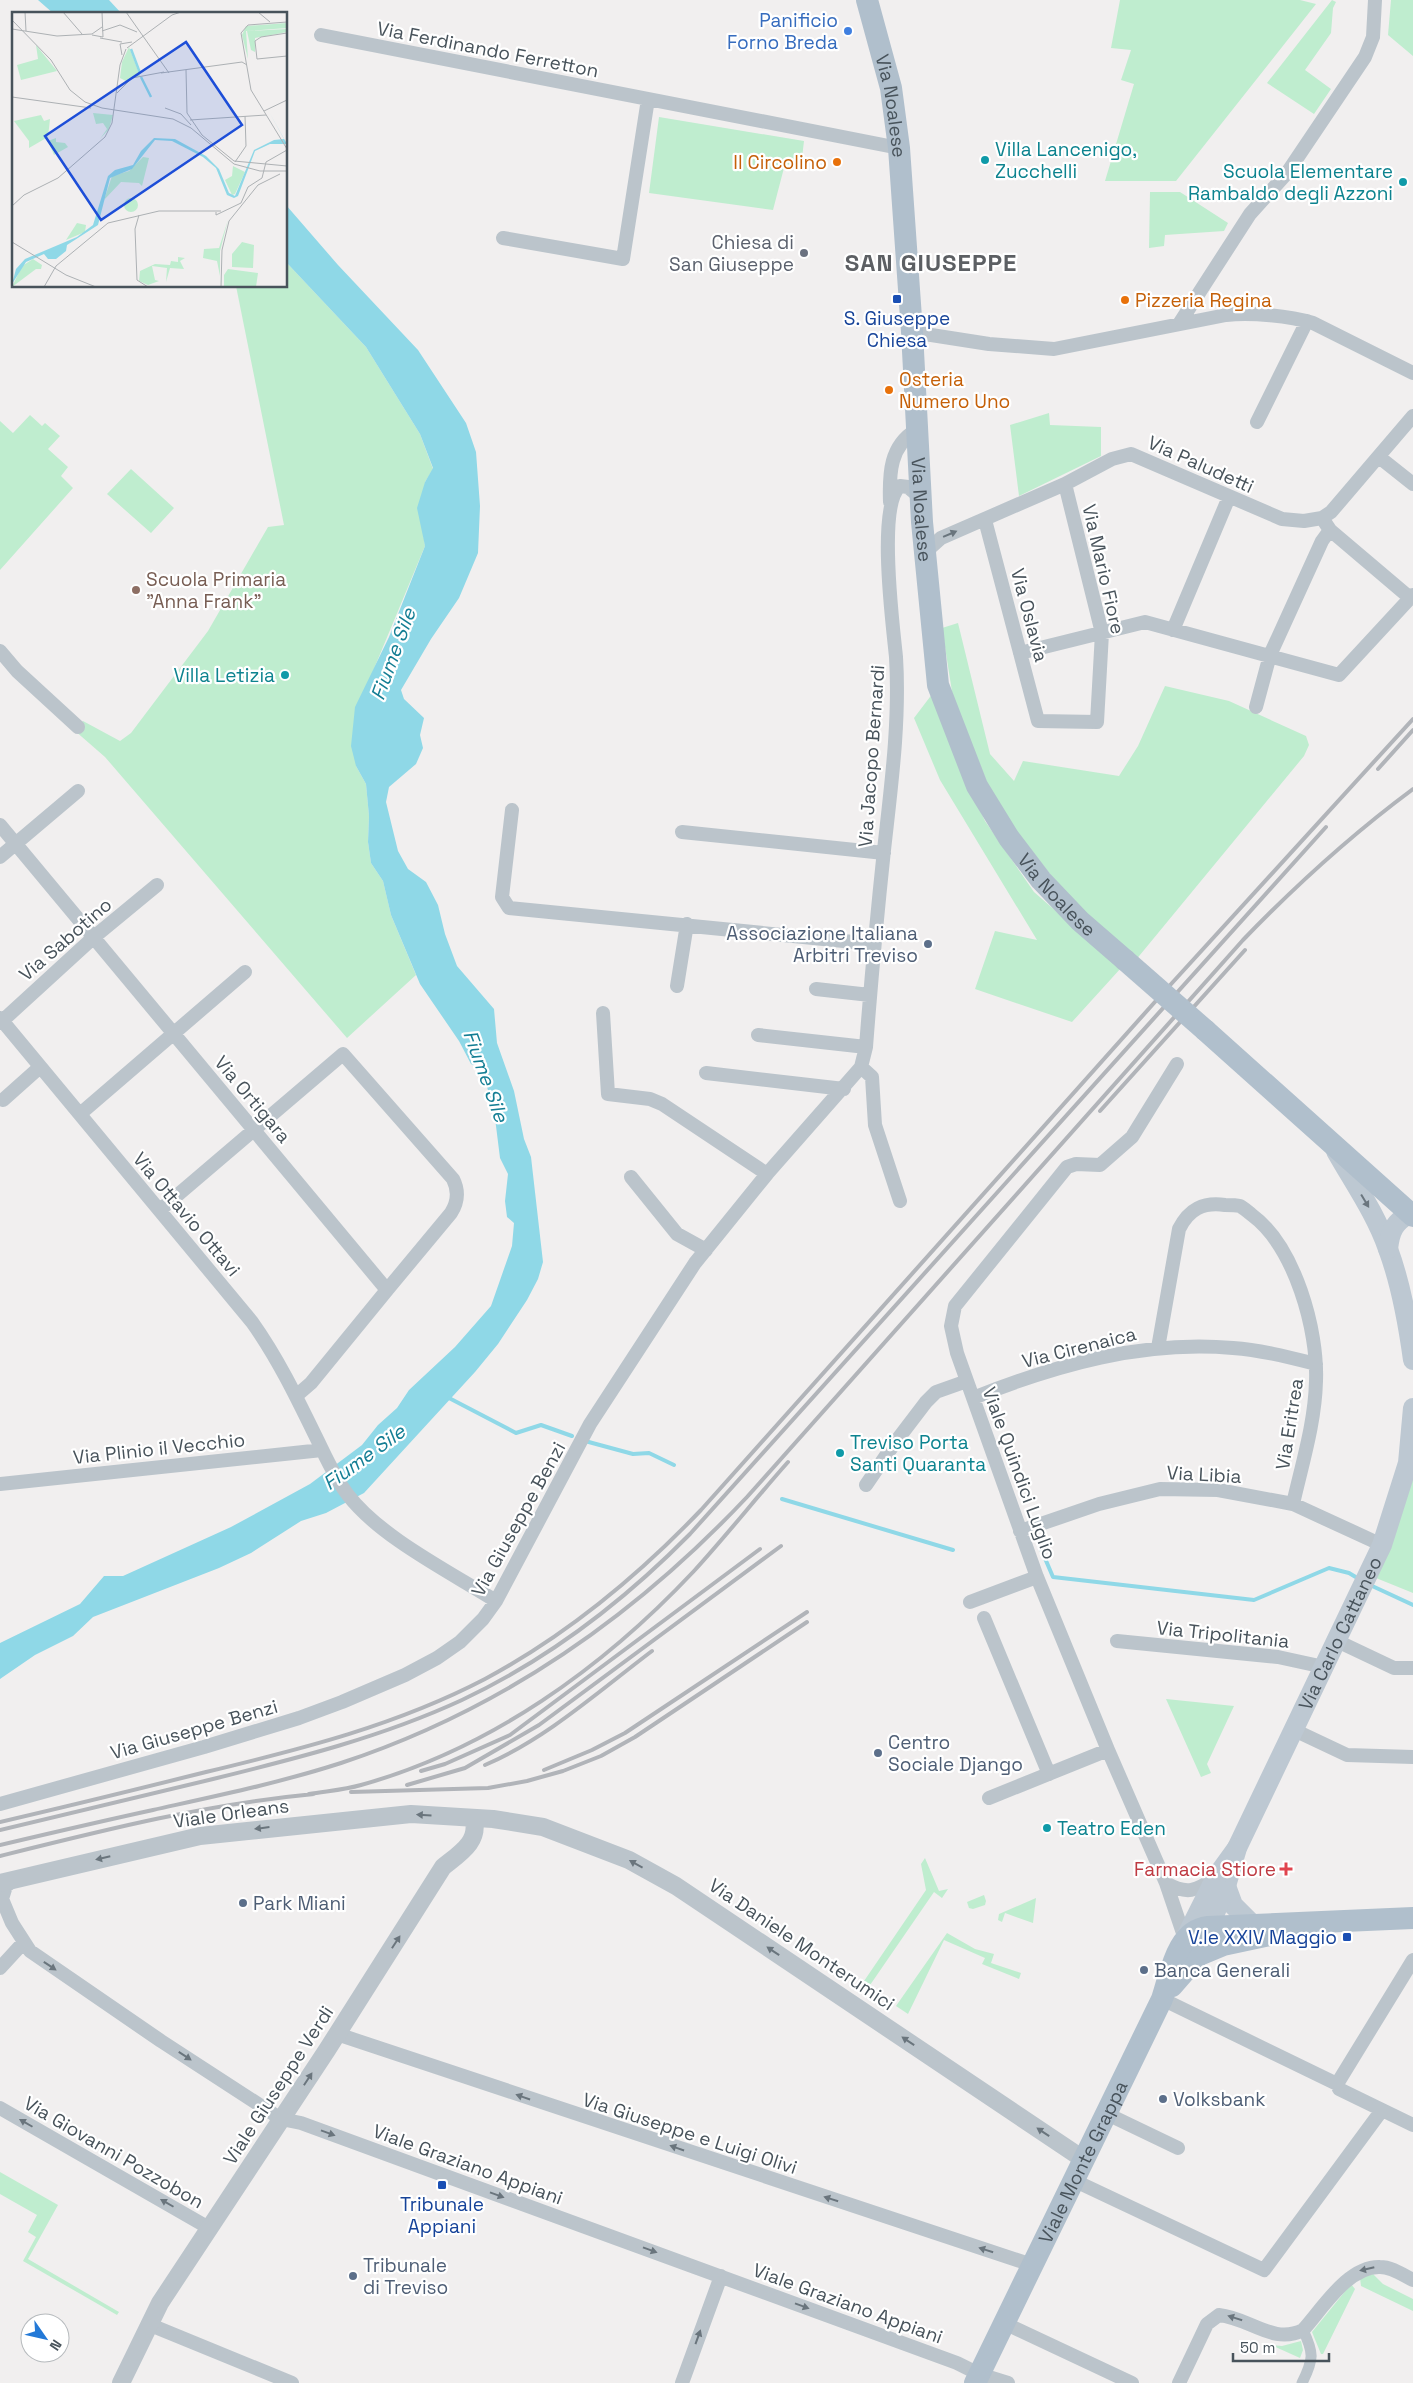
<svg xmlns="http://www.w3.org/2000/svg" width="1413" height="2383" font-family="'Space Grotesk',sans-serif">
	<style>
		.green { fill: #bfedcf }
		.water { fill: #8fd8e7 }
		.lines { fill: none; stroke-linecap: round; stroke-linejoin: round }
		.stream { stroke: #8fd8e7; stroke-width: 4 }
		.pedestrian { stroke: #bbc4cb; stroke-width: 11 }
		.minor { stroke: #bbc4cb; stroke-width: 14 }
		.tertiary { stroke: #bbc4cb; stroke-width: 18 }
		.secondary { stroke: #bdc8d2; stroke-width: 20 }
		.primary { stroke: #b0bfcc; stroke-width: 22 }
		.rail { stroke: #b1b4b9; stroke-width: 4 }
		.primary-bridge { stroke: #b0bfcc; stroke-width: 22 }
		.oneway { fill: #6a757d }
		.oneway2 { fill: #6b767f }
		.shop-dot { fill: #3f7fe0; stroke: #fff; stroke-width: 2 }
		.culture-dot { fill: #0f9aa8; stroke: #fff; stroke-width: 2 }
		.food-dot { fill: #e8710a; stroke: #fff; stroke-width: 2 }
		.worship-dot { fill: #6b7280; stroke: #fff; stroke-width: 2 }
		.transit-dot { fill: #1a4fb4; stroke: #fff; stroke-width: 2 }
		.education-dot { fill: #8d6e63; stroke: #fff; stroke-width: 2 }
		.service-dot { fill: #5c6f8a; stroke: #fff; stroke-width: 2 }
		.health-dot { fill: #e0444e; stroke: #fff; stroke-width: 2 }
		.labels { text-anchor: middle; stroke-width: 4.5; stroke-linejoin: round; paint-order: stroke }
		.shop-label { font-size: 19px; fill: #366cbe; stroke: #fff; text-anchor: end }
		.street-label { font-size: 19px; fill: #48535b; stroke: #fff }
		.culture-label { font-size: 19px; fill: #0d838f; stroke: #fff; text-anchor: start }
		.food-label { font-size: 19px; fill: #c56008; stroke: #fff; text-anchor: start }
		.worship-label { font-size: 19px; fill: #5b616d; stroke: #fff; text-anchor: end }
		.transit-label { font-size: 19px; fill: #164399; stroke: #fff }
		.education-label { font-size: 19px; fill: #785e54; stroke: #fff; text-anchor: start }
		.service-label { font-size: 19px; fill: #4e5e75; stroke: #fff; text-anchor: start }
		.health-label { font-size: 19px; fill: #be3a42; stroke: #fff; text-anchor: end }
		.water-label { font-size: 20px; font-style: italic; fill: #147e94; stroke: #fff }
		.district-label { font-size: 24px; font-weight: bold; letter-spacing: 1px; fill: #5c5f63; stroke: #fff }
		.inset-river { fill: none; stroke: #8fd8e7; stroke-width: 2.5 }
		.inset-road { fill: none; stroke: #adb1b4; stroke-width: 1 }
		.view { fill: #1d4ed8; fill-opacity: 0.15; stroke: #1d4ed8; stroke-width: 2.5 }
		.inset-edge { fill: none; stroke: #48535b; stroke-width: 2.5 }
	</style>
	<rect width="100%" height="100%" fill="#f1efef"/>
	<path class="green" d="M1120,0H1300L1316,4L1176,181H1105L1134,84L1121,80L1131,50L1111,48Z
		M1332,0L1336,2L1333,8L1331,33L1305,70L1331,89L1314,114L1267,83Z
		M1391,0H1413V56L1388,35Z
		M659,117L804,141L801,166L785,164L773,210L649,193Z
		M1150,192H1180L1228,223L1224,231L1165,235L1164,246L1149,248Z
		M286,262L366,347L420,434L433,469L425,482L423,532L425,546L373,671L356,766L366,784L369,816L368,842L371,863L383,881L391,915L416,975L347,1038L105,757L74,730L83,721L120,741L131,733L208,631L268,527L284,525L236,286H286Z
		M1049,413L1050,425L1101,427V456L1019,496L1010,425Z
		M30,415L42,426L45,423L60,436L48,449L68,467L61,476L73,488L0,570V421L13,433Z
		M131,469L174,508L151,533L107,494Z
		M958,623L990,754L1014,781L1023,761L1119,776L1138,746L1165,686L1229,701L1306,736L1309,745L1304,756L1135,961L1082,915L996,805L953,698L942,628Z
		M936,689L956,759L985,821L1034,892L1121,968L1072,1022L975,989L995,931L1037,940L940,780L914,718Z
		M1413,1476V1593L1376,1578Z
		M1166,1699L1234,1706L1207,1764L1211,1773L1201,1777Z
		M925,1858L939,1891L948,1889L942,1898L934,1892L868,1988L862,1984L926,1890L921,1864Z
		M984,1895L986,1901L985,1905L973,1909L969,1908L967,1902Z
		M1036,1898L1033,1923L1005,1913L1002,1922L998,1920L999,1914Z
		M947,1933L975,1949L994,1954L991,1963L1021,1973L1019,1979L982,1964L985,1958L944,1940L908,2014L896,2006Z
		M0,2172L58,2205L28,2259L119,2312L117,2315L23,2261L36,2237L28,2232L37,2215L0,2194Z
		M1373,2274L1383,2284L1413,2299V2311L1361,2286L1360,2278Z
		M1351,2284L1355,2289L1323,2354H1321L1312,2332Z
		M1301,2341L1303,2350L1300,2358L1271,2345L1282,2346Z"/>
	<path class="water" d="M38,0H109L122,14H54Z
		M286,205L338,265L418,350L466,423L476,452L480,506L478,553L459,598L431,639L401,690L404,699L424,718L420,735L423,748L416,764L389,787L386,802L398,851L408,869L426,882L438,905L445,934L457,966L494,1009L497,1043L514,1091L524,1139L531,1157L543,1262L538,1279L527,1300L498,1344L475,1372L364,1493L326,1513L301,1521L251,1553L219,1568L93,1617L73,1636L35,1655L0,1679V1643L80,1604L104,1576H123L231,1527L310,1484L362,1445L378,1425L397,1408L409,1390L455,1347L491,1306L512,1246L514,1223L507,1217L505,1201L508,1174L500,1158L494,1110L487,1087L479,1068L471,1064L459,1041L420,984L391,915L383,881L371,863L368,842L369,816L366,784L356,766L351,746L355,707L389,637L425,546L417,508L425,482L433,468L420,434L366,347L286,262Z"/>
	<g class="lines">
		<path class="stream" d="M449,1398L516,1433L541,1425L572,1436
			M585,1441L633,1454L649,1453L674,1465
			M782,1499L953,1550
			M1038,1542L1053,1577L1254,1600L1329,1568L1349,1573L1359,1579
			M1370,1585L1413,1605"/>
		<path class="pedestrian" d="M1302,2383C1314,2359 1314,2353 1303,2330"/>
		<path class="minor" d="M321,35L899,148
			M503,238L623,259L648,99
			M1179,324L1250,214L1287,173L1365,57L1373,37L1375,0
			M912,332L989,344L1054,349L1226,315C1251,312 1290,316 1313,323L1413,373
			M1257,422L1307,321
			M1379,457L1413,484
			M890,502C889,473 890,446 916,430
			M985,520L1038,721L1097,722L1102,633L1065,484
			M1330,530L1410,598
			M926,556L931,547L941,538L1065,484L1112,459L1131,454L1282,519L1304,521L1322,518L1331,512L1413,416
			M1173,630L1229,497
			M0,651L17,671L78,727
			M1020,653L1145,622L1339,675L1413,595
			M1256,707L1270,655L1322,541L1330,530L1322,518
			M512,810L502,897L509,908L874,944
			M0,825L387,1290L311,1383L296,1396
			M682,832L884,853
			M0,857L78,791
			M677,986L687,924
			M816,989L870,995
			M603,1013L608,1094L650,1099L662,1104L767,1174
			M0,1018L252,1322C277,1357 296,1396 315,1435C325,1455 334,1477 348,1495C380,1537 450,1572 496,1601
			M0,1023L94,937L157,885
			M758,1035L866,1047
			M1177,1064L1132,1137L1100,1165L1076,1164L1067,1167L955,1306L951,1326L957,1353L1037,1577L1108,1750L1166,1883L1185,1939
			M861,1067L872,1077L875,1125L900,1201
			M706,1073L844,1089
			M3,1100L40,1067
			M80,1114L245,972
			M631,1177L677,1234L706,1250
			M160,1210L343,1054L453,1179C459,1191 458,1202 451,1213L387,1290
			M1158,1348L1179,1229C1189,1209 1203,1202 1225,1205C1229,1205 1236,1205 1240,1206C1244,1208 1249,1213 1252,1215C1295,1247 1318,1330 1316,1381C1315,1423 1302,1464 1293,1504
			M973,1398C1056,1365 1143,1340 1233,1348C1261,1350 1288,1357 1316,1364
			M0,1484L322,1450
			M866,1485L894,1444L926,1402L936,1392L967,1381
			M1020,1531L1099,1504L1160,1489L1218,1490L1293,1504L1382,1545
			M970,1602L1037,1577
			M984,1618L1049,1774
			M1117,1641L1278,1657L1324,1667
			M1337,1641L1394,1668H1413
			M1294,1730L1347,1755L1413,1757
			M989,1798L1108,1750
			M0,1804L204,1747L299,1718L342,1702L405,1675L437,1658L460,1642L483,1619L496,1601L590,1424L695,1263L767,1174L861,1067L866,1047C871,981 877,916 884,850C891,787 900,721 896,657C893,626 877,506 900,486L908,487L920,497
			M15,1879L6,1886L2,1899L12,1923L30,1951L161,2041L281,2119L301,2123L957,2363L979,2374L1008,2383
			M1166,1883C1187,1895 1196,1891 1215,1878
			M0,1968L23,1943
			M1162,1999L1337,2084L1339,2089L1413,2125
			M337,2034L1032,2265
			M1337,2084L1413,1960
			M0,2108L209,2228
			M1105,2113L1178,2148
			M1073,2180L1264,2270L1382,2110
			M1004,2323L1132,2383
			M148,2324L292,2383
			M682,2383L721,2276
			M1179,2383L1207,2324L1219,2315C1250,2318 1273,2345 1303,2330C1323,2308 1348,2266 1380,2267C1392,2267 1403,2275 1413,2280"/>
		<path class="tertiary" d="M0,1883L200,1836L411,1814L493,1819L543,1827L629,1860L676,1886L1083,2159
			M121,2383L160,2303L327,2050L443,1867C459,1854 481,1841 473,1818"/>
		<g class="secondary">
			<path d="M1336,1151C1354,1183 1376,1214 1388,1249C1401,1284 1408,1323 1413,1360"/>
			<path d="M1388,1249C1390,1231 1394,1222 1411,1213"/>
			<path d="M1226,1886L1233,1905L1253,1925"/>
			<path id="s1" d="M1204,1940L1226,1886L1237,1848L1382,1545L1408,1463L1413,1408"/>
			<path d="M1186,1942L1185,1939L1216,1877L1237,1848"/>
		</g>
		<g class="primary">
			<path id="s2" d="M867,0L891,88L899,148L912,332L922,522L938,685L977,786L1009,838L1041,880L1080,921L1125,960"/>
			<path d="M1205,1030L1413,1216"/>
			<path d="M1172,1986L1199,1955L1223,1945L1270,1935"/>
			<path id="s3" d="M975,2383L1162,1999C1171,1973 1176,1931 1208,1927L1413,1918"/>
		</g>
		<path class="rail" d="M1378,769L1413,730
			M1100,1111L1245,950
			M485,1765C546,1739 599,1691 652,1651
			M544,1770L592,1750L625,1733L807,1612
			M421,1771L445,1764L510,1735L760,1549
			M407,1785L465,1768L539,1725L781,1546
			M351,1792L488,1788L527,1781L563,1771L601,1756L635,1737L807,1622
			M309,1794C326,1791 344,1790 361,1785C490,1749 603,1668 694,1571C726,1536 756,1498 788,1462
			M0,1822C69,1806 138,1789 206,1772C302,1749 397,1725 485,1679C567,1635 637,1577 701,1510L1162,994L1413,719
			M0,1830C71,1813 142,1796 213,1779C298,1758 382,1737 462,1700C547,1660 624,1601 690,1534L1326,827
			M0,1845C51,1833 102,1821 153,1810C216,1796 279,1783 341,1763C499,1711 634,1617 747,1497L1243,940C1296,885 1351,835 1413,789
			M0,1856C104,1830 207,1804 314,1794"/>
		<path class="primary-bridge" d="M1125,960L1205,1030"/>
	</g>
	<defs><path id="oneway-solid" d="M-6-.8H1V-3.2L6.5 0L1 3.2V.8H-6Z" transform="scale(1.25)"/></defs>
	<g class="oneway">
		<use href="#oneway-solid" transform="translate(950 534) rotate(-23)"/>
		<use href="#oneway-solid" transform="translate(424 1815) rotate(-177)"/>
		<use href="#oneway-solid" transform="translate(262 1828) rotate(173)"/>
		<use href="#oneway-solid" transform="translate(103 1858) rotate(167)"/>
		<use href="#oneway-solid" transform="translate(636 1864) rotate(-151)"/>
		<use href="#oneway-solid" transform="translate(396 1942) rotate(-57)"/>
		<use href="#oneway-solid" transform="translate(773 1951) rotate(-146)"/>
		<use href="#oneway-solid" transform="translate(50 1966) rotate(34)"/>
		<use href="#oneway-solid" transform="translate(908 2041) rotate(-146)"/>
		<use href="#oneway-solid" transform="translate(185 2056) rotate(33)"/>
		<use href="#oneway-solid" transform="translate(308 2079) rotate(-57)"/>
		<use href="#oneway-solid" transform="translate(523 2097) rotate(-161)"/>
		<use href="#oneway-solid" transform="translate(26 2123) rotate(-150)"/>
		<use href="#oneway-solid" transform="translate(1043 2132) rotate(-146)"/>
		<use href="#oneway-solid" transform="translate(328 2133) rotate(20)"/>
		<use href="#oneway-solid" transform="translate(677 2148) rotate(-161)"/>
		<use href="#oneway-solid" transform="translate(497 2195) rotate(20)"/>
		<use href="#oneway-solid" transform="translate(831 2199) rotate(-162)"/>
		<use href="#oneway-solid" transform="translate(167 2203) rotate(-150)"/>
		<use href="#oneway-solid" transform="translate(650 2250) rotate(20)"/>
		<use href="#oneway-solid" transform="translate(986 2250) rotate(-162)"/>
		<use href="#oneway-solid" transform="translate(1367 2269) rotate(167)"/>
		<use href="#oneway-solid" transform="translate(802 2306) rotate(20)"/>
		<use href="#oneway-solid" transform="translate(1235 2318) rotate(-163)"/>
		<use href="#oneway-solid" transform="translate(698 2337) rotate(-70)"/>
	</g>
	<use class="oneway2" href="#oneway-solid" transform="translate(1365 1201) rotate(59)"/>
	<circle class="shop-dot" cx="848" cy="31" r="5"/>
	<g class="culture-dot">
		<circle cx="985" cy="160" r="5"/>
		<circle cx="1403" cy="182" r="5"/>
		<circle cx="285" cy="675" r="5"/>
		<circle cx="840" cy="1453" r="5"/>
		<circle cx="1047" cy="1828" r="5"/>
	</g>
	<g class="food-dot">
		<circle cx="837" cy="162" r="5"/>
		<circle cx="1125" cy="300" r="5"/>
		<circle cx="889" cy="390" r="5"/>
	</g>
	<circle class="worship-dot" cx="804" cy="253" r="5"/>
	<g class="transit-dot">
		<rect x="892" y="294" width="10" height="10" rx="2.5"/>
		<rect x="1342" y="1932" width="10" height="10" rx="2.5"/>
		<rect x="437" y="2180" width="10" height="10" rx="2.5"/>
	</g>
	<circle class="education-dot" cx="136" cy="590" r="5"/>
	<g class="service-dot">
		<circle cx="928" cy="944" r="5"/>
		<circle cx="878" cy="1753" r="5"/>
		<circle cx="243" cy="1903" r="5"/>
		<circle cx="1144" cy="1970" r="5"/>
		<circle cx="1163" cy="2099" r="5"/>
		<circle cx="353" cy="2276" r="5"/>
	</g>
	<path class="health-dot" d="M1283.5 1861.5h5v5h5v5h-5v5h-5v-5h-5v-5h5z"/>
	<g class="labels">
		<g class="shop-label">
			<text x="838" y="27">Panificio<tspan x="838" dy="22">Forno Breda</tspan></text>
		</g>
		<g class="street-label">
			<text transform="translate(488 49) rotate(11)" y="7">Via Ferdinando Ferretton</text>
			<text dy="7" stroke="none"><textPath href="#s2" startOffset="109">Via Noalese</textPath></text>
			<text transform="translate(1201 464) rotate(24)" y="7">Via Paludetti</text>
			<text dy="7" stroke="none"><textPath href="#s2" startOffset="514">Via Noalese</textPath></text>
			<text transform="translate(1104 569) rotate(77)" y="7">Via Mario Fiore</text>
			<text transform="translate(1030 615) rotate(75)" y="7">Via Oslavia</text>
			<text transform="translate(871 756) rotate(-86)" y="7">Via Jacopo Bernardi</text>
			<text dy="7" stroke="none"><textPath href="#s2" startOffset="934">Via Noalese</textPath></text>
			<text transform="translate(65 939) rotate(-41)" y="7">Via Sabotino</text>
			<text transform="translate(253 1099) rotate(50)" y="7">Via Ortigara</text>
			<text transform="translate(187 1214) rotate(50)" y="7">Via Ottavio Ottavi</text>
			<text transform="translate(1079 1347) rotate(-14)" y="7">Via Cirenaica</text>
			<text transform="translate(1289 1424) rotate(-81)" y="7">Via Eritrea</text>
			<text transform="translate(159 1448) rotate(-6)" y="7">Via Plinio il Vecchio</text>
			<text transform="translate(1020 1473) rotate(70)" y="7">Viale Quindici Luglio</text>
			<text transform="translate(1204 1474) rotate(3)" y="7">Via Libia</text>
			<text transform="translate(518 1519) rotate(-61)" y="7">Via Giuseppe Benzi</text>
			<text dy="7" stroke="none"><textPath href="#s1" startOffset="336">Via Carlo Cattaneo</textPath></text>
			<text transform="translate(1223 1634) rotate(6)" y="7">Via Tripolitania</text>
			<text transform="translate(194 1729) rotate(-16)" y="7">Via Giuseppe Benzi</text>
			<text transform="translate(231 1813) rotate(-8)" y="7">Viale Orleans</text>
			<text transform="translate(802 1944) rotate(34)" y="7">Via Daniele Monterumici</text>
			<text transform="translate(278 2085) rotate(-57)" y="7">Viale Giuseppe Verdi</text>
			<text transform="translate(690 2133) rotate(18)" y="7">Via Giuseppe e Luigi Olivi</text>
			<text transform="translate(114 2152) rotate(30)" y="7">Via Giovanni Pozzobon</text>
			<text dy="7" stroke="none"><textPath href="#s3" startOffset="246">Viale Monte Grappa</textPath></text>
			<text transform="translate(468 2164) rotate(20)" y="7">Viale Graziano Appiani</text>
			<text transform="translate(848 2303) rotate(20)" y="7">Viale Graziano Appiani</text>
		</g>
		<g class="culture-label">
			<text x="995" y="156">Villa Lancenigo,<tspan x="995" dy="22">Zucchelli</tspan></text>
			<text x="1393" y="178" text-anchor="end">Scuola Elementare<tspan x="1393" dy="22">Rambaldo degli Azzoni</tspan></text>
			<text x="275" y="682" text-anchor="end">Villa Letizia</text>
			<text x="850" y="1449">Treviso Porta<tspan x="850" dy="22">Santi Quaranta</tspan></text>
			<text x="1057" y="1835">Teatro Eden</text>
		</g>
		<g class="food-label">
			<text x="827" y="169" text-anchor="end">Il Circolino</text>
			<text x="1135" y="307">Pizzeria Regina</text>
			<text x="899" y="386">Osteria<tspan x="899" dy="22">Numero Uno</tspan></text>
		</g>
		<g class="worship-label">
			<text x="794" y="249">Chiesa di<tspan x="794" dy="22">San Giuseppe</tspan></text>
		</g>
		<g class="transit-label">
			<text x="897" y="325">S. Giuseppe<tspan x="897" dy="22">Chiesa</tspan></text>
			<text x="1337" y="1944" text-anchor="end">V.le XXIV Maggio</text>
			<text x="442" y="2211">Tribunale<tspan x="442" dy="22">Appiani</tspan></text>
		</g>
		<g class="education-label">
			<text x="146" y="586">Scuola Primaria<tspan x="146" dy="22">"Anna Frank"</tspan></text>
		</g>
		<g class="service-label">
			<text x="918" y="940" text-anchor="end">Associazione Italiana<tspan x="918" dy="22">Arbitri Treviso</tspan></text>
			<text x="888" y="1749">Centro<tspan x="888" dy="22">Sociale Django</tspan></text>
			<text x="253" y="1910">Park Miani</text>
			<text x="1154" y="1977">Banca Generali</text>
			<text x="1173" y="2106">Volksbank</text>
			<text x="363" y="2272">Tribunale<tspan x="363" dy="22">di Treviso</tspan></text>
		</g>
		<g class="health-label">
			<text x="1276" y="1876">Farmacia Stiore</text>
		</g>
		<g class="water-label">
			<text transform="translate(393 654) rotate(-70)" y="7">Fiume Sile</text>
			<text transform="translate(486 1076) rotate(70)" y="7">Fiume Sile</text>
			<text transform="translate(364 1457) rotate(-36)" y="7">Fiume Sile</text>
		</g>
		<g class="district-label">
			<text x="931" y="271">SAN GIUSEPPE</text>
		</g>
	</g>
	<g transform="translate(12 12)">
		<rect width="275" height="275" fill="#f1efef"/>
		<path d="M275,11V16L234,19L236,47L230,23L234,14ZM275,17V20L243,26V40L239,38L235,19ZM24,33L45,59L9,68L5,53L26,47ZM117,35L128,64L114,69L108,66L110,50ZM81,101L101,103L97,117L88,127L95,117L91,111L84,112ZM29,103L32,109L38,107L36,125L17,136V129L2,109ZM44,126V130L53,131L56,135L42,143L36,129ZM131,145L137,146L130,174L127,171L109,170L92,188L100,164L117,159ZM221,154L233,160L223,182L220,183L213,168L220,164ZM112 193a7 7 0 1 1 14 0a7 7 0 1 1-14 0ZM216,208L208,239V264L205,249L191,246L192,237L207,236ZM65,211L74,213L73,220L54,228ZM230,230L242,233L241,256L220,255V242ZM166,245L173,246L168,249L172,257L158,256L154,270L155,256L140,254L143,268L147,269L136,273L127,269L128,259L143,252L158,253L159,249L166,250ZM21,247L30,253L29,257H24L0,275L10,254ZM216,257L246,261L244,275H212V263Z" fill="#bfedcf"/>
		<path d="M257,100L275,132H258L243,139L226,184L222,186L215,183L204,156L191,145L160,129L143,128L120,157L98,166L86,213L55,233L54,239L44,247H36L32,242L14,250L0,272L4,257L13,247L65,225L81,213L96,164L103,158L121,153L129,139L142,126L163,127L194,144L207,157L217,181L223,184L242,138L262,128L272,127Z" fill="#8fd8e7"/>
		<path class="inset-river" d="M119,37L128,61M129,65L139,85"/>
		<path class="inset-road" d="M13,0L14,19M51,0L70,22M114,0L157,61M246,0L258,10M0,8L39,48L58,78L73,90L90,96L161,107L179,116L222,152L248,159H275M275,10L236,13L229,21L239,78L275,137M0,17L45,24L80,22L90,15M90,19L108,13L125,20M275,21L249,25L243,29L245,47L275,44M80,23L91,25L90,0M88,26L110,30M115,36L160,3L169,0M110,43L108,32L120,30M174,58L175,101L190,123L222,149L275,154M149,61L230,50L235,53M105,81L120,66L152,60M0,85L79,96M153,96L169,102L179,113M252,99L275,88M178,108L254,103M223,150L234,134L233,104M0,194L12,183L46,166L93,125L100,111L108,53L114,37M204,200V203L229,191L236,175L250,166L254,150L275,138M127,203L123,217L125,268L136,275M0,230L54,263L84,275M32,275L44,254L96,211L147,199H209M209,275L210,238L217,209L246,173L268,162"/>
		<path class="view" d="M174,30L230,113L89,208L33,124Z"/>
		<rect width="275" height="275" class="inset-edge"/>
	</g>
	<g transform="translate(45 2338) rotate(124)"><circle r="24" fill="#ffffff" stroke="#b6babd"/>
	<path d="M0-4L9 19L0 12L-9 19Z" fill="#2379d7"/>
	<text y="-8" font-size="14" font-weight="bold" text-anchor="middle" fill="#48535b">N</text>
	</g>
	<path d="M1233 2353v8h96v-8" fill="none" stroke="#48535b" stroke-width="2.5"/>
	<text x="1240" y="2353" font-size="15" fill="#48535b" stroke="#ffffff" stroke-width="4" paint-order="stroke">50 m</text>
</svg>
